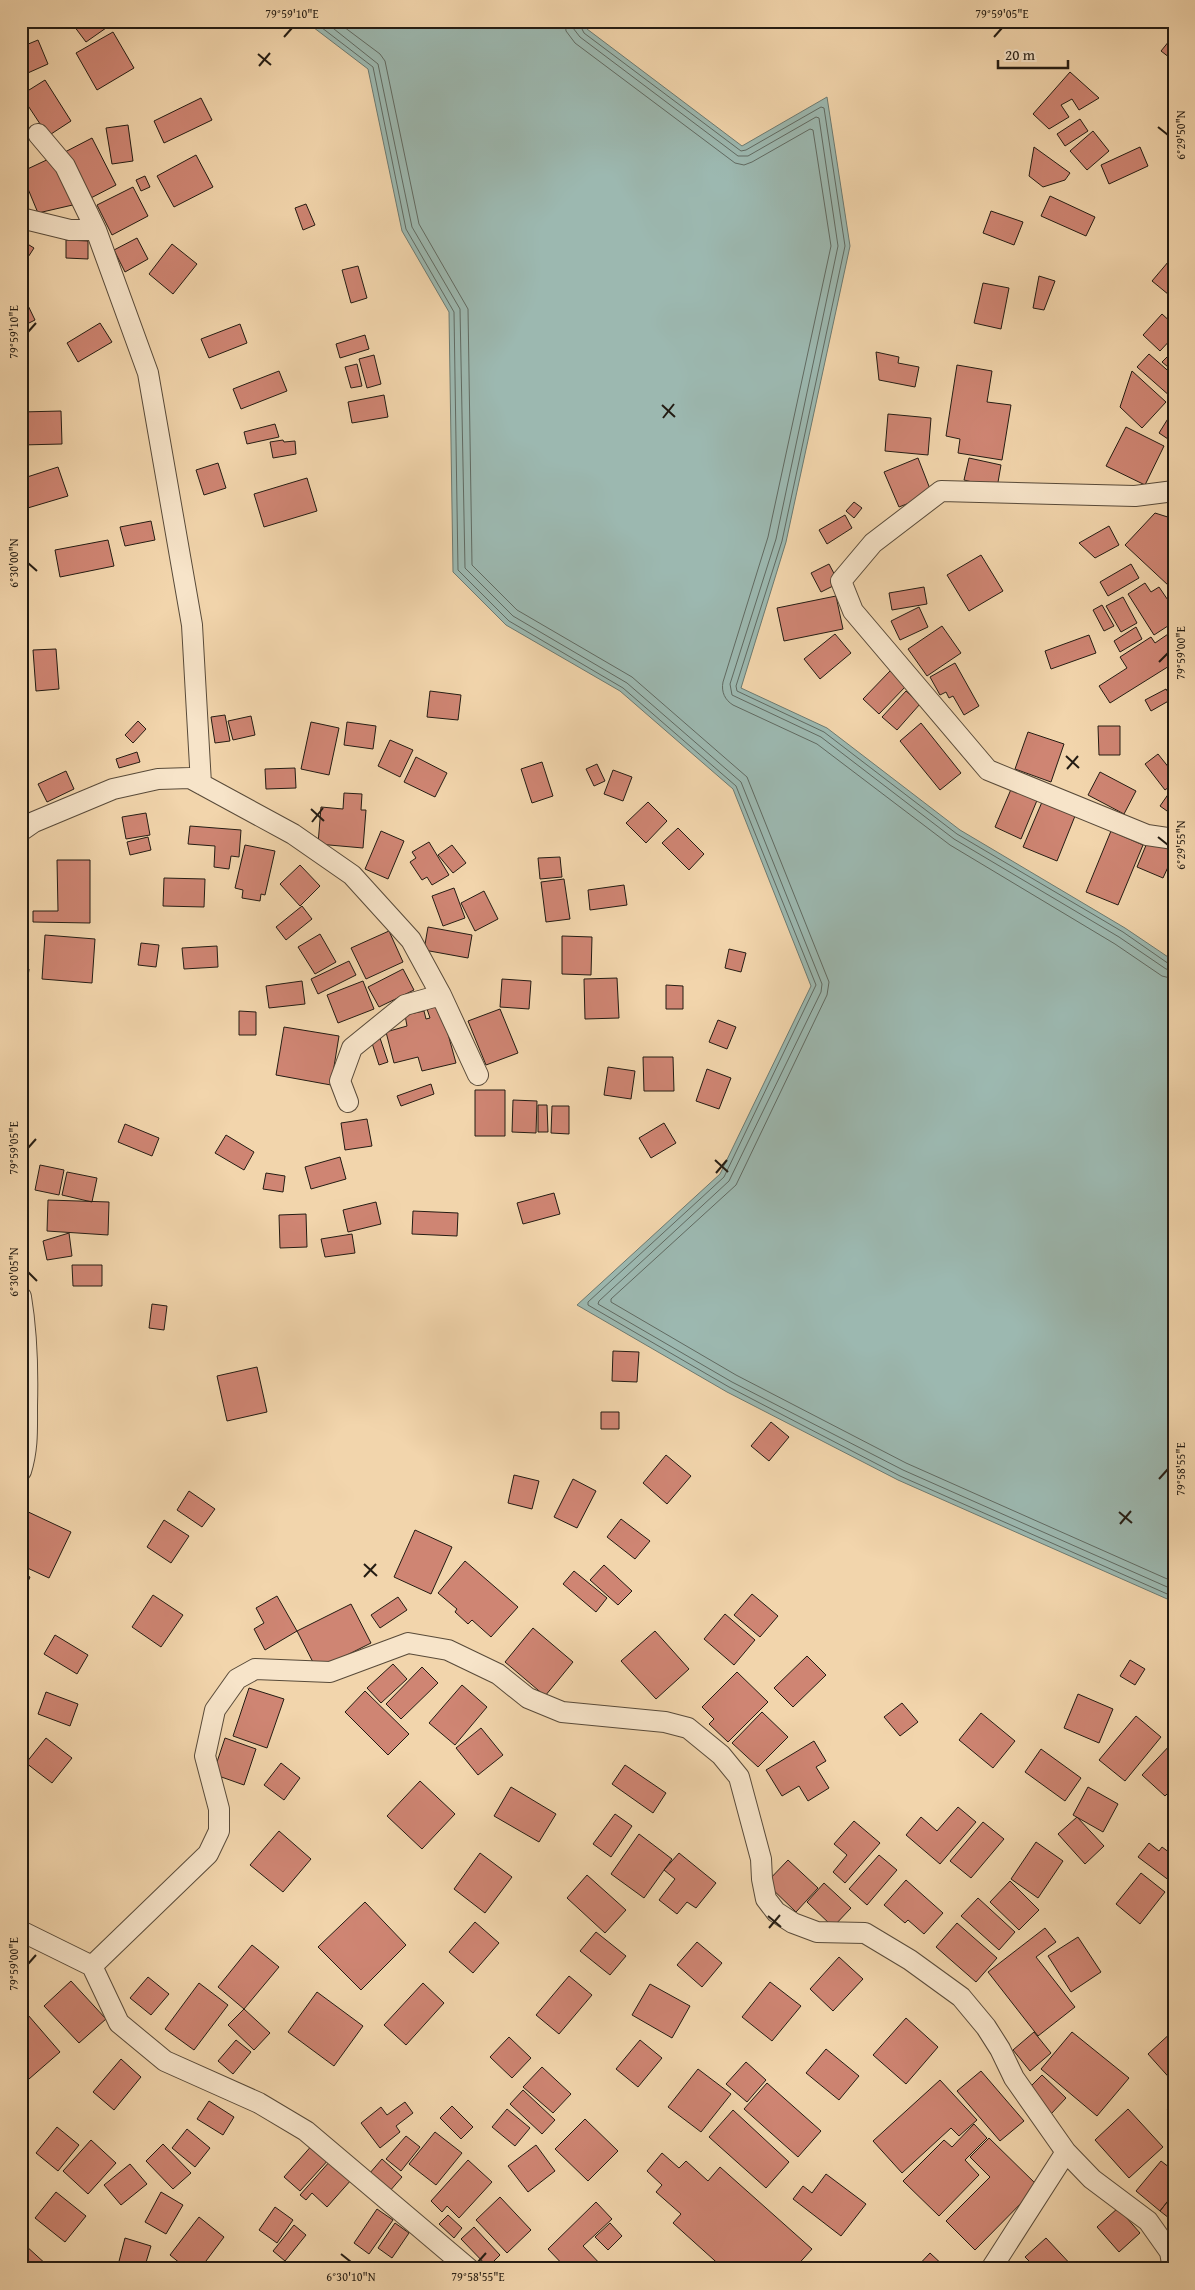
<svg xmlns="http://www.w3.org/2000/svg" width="1195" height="2290" font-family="'Gentium Book Plus',serif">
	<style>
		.water { fill: #9cb8b0; stroke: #6c7a71 }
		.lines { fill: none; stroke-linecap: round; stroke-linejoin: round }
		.shore { stroke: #606a62; stroke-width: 1 }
		.building { fill: #cf8573; stroke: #241c13 }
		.minor-casing { stroke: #584a39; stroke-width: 22 }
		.minor { stroke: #f7e4c9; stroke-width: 20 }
		.rail { stroke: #241c13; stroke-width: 4; stroke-dasharray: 9 9; stroke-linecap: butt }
		.ticks { fill: none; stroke: #241c13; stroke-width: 2 }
		.neatline { fill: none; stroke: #241c13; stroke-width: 2 }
		.ticks-label { font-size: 12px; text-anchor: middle; fill: #241c13 }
	</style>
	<rect width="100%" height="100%" fill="#f2d5ac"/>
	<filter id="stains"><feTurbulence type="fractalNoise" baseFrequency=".004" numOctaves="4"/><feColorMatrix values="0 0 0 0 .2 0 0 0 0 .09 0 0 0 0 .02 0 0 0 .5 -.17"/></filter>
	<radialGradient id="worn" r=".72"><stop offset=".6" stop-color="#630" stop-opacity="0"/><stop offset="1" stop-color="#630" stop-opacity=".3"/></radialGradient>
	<path class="water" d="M305,21H582L587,29L742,146L827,97L850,246L786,542L741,688L827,728L960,830L1125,928L1174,961V1602L898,1480L727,1392L577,1305L720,1174L811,986L733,789L620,691L506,625L453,572L449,312L402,231L368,69Z"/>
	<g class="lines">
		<path class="shore" d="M313,21L373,67L406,229L454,312L458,570L509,621L623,688L736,786L816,985L724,1177L588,1302V1305L729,1387L900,1476L1174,1597
			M324,21L378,64L412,227L460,309L465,568L513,616L627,683L741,782L822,984L821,992L729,1181L599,1301L598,1304L732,1382L903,1470L1174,1590
			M336,21L380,54L385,61L419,224L468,309L472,565L517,610L632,677L747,777L829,982L827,995L736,1185L611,1299V1302L736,1375L906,1463L1174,1582
			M565,21L566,31L575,43L735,163L744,165L752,162L810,129L813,130L831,246L768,537L723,682C721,692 725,700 733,705L817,744L950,845L1115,944L1162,976L1174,979
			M572,21L573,28L580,37L738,156H748L816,117L819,118L838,246L776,539L730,684L732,695L821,737L954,839L1119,937L1166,969L1174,971
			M578,21L584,33L741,151L746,150L821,107L824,108L845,246L782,541L736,686L737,691L824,732L957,834L1123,932L1169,964L1174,965"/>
	</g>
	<path class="building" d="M81,21H116L86,42L74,26Z
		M113,32L134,68L97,90L76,53Z
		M1174,35V61L1161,51Z
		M38,40L48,64L21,76V47Z
		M1070,72L1099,98L1079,110L1072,99L1061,105L1069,117L1049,129L1033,114Z
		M45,80L71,121L48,136L21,95Z
		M201,98L212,120L164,143L154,121Z
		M1080,119L1088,131L1065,146L1057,134Z
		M128,125L133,161L112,164L106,128Z
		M1093,131L1109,151L1087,170L1070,151Z
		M92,138L116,185L87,200L63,153Z
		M1034,147L1070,173L1065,180L1043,187L1029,176Z
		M1140,147L1148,166L1109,184L1101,165Z
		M196,155L213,187L174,207L157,176Z
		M53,157L77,204L38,213L21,172Z
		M145,176L150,187L141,191L136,180Z
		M133,187L148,216L112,235L97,205Z
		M1050,196L1095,217L1086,236L1041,216Z
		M306,204L315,225L303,230L295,208Z
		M991,211L1023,222L1014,245L983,233Z
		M137,238L148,259L125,272L114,250Z
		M21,240L34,248L21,268Z
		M66,240L88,241V259L66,258Z
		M172,244L197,264L173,294L149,274Z
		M1174,255V299L1152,281Z
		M358,266L367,298L351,303L342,270Z
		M1039,276L1055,281L1044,310L1033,308Z
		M983,283L1009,288L1001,329L974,323Z
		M22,293L35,320L21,327V294Z
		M1162,314L1174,325V336L1160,351L1143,335Z
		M100,323L112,342L78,362L67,343Z
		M240,324L247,343L209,358L201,339Z
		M365,335L369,349L340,358L336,344Z
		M1174,350V372L1162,362Z
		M876,352L899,357L898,363L919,367L915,387L879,380Z
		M1149,354L1174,376V394L1171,397L1137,367Z
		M374,355L381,384L367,388L359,359Z
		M357,364L362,386L351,388L345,367Z
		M957,365L992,371L987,402L1011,405L1002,460L958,453L960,439L946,436Z
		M279,371L287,391L241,409L233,389Z
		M1132,371L1166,402L1142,428L1120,407Z
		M384,395L388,417L352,423L348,402Z
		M1174,409V443L1159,433Z
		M61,411L62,444L21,445V412Z
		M888,414L931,418L928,455L885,451Z
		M275,424L279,437L247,444L244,432Z
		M1126,427L1164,446L1145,485L1106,466Z
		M283,440L284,442L295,441L296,454L273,458L270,442Z
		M918,458L932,494L899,507L884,472Z
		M969,458L1001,465L997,488L964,480Z
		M218,463L226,488L204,495L196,470Z
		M58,467L68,496L21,510V479Z
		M307,478L317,511L264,527L254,494Z
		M854,502L862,508L854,518L846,511Z
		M1155,513L1174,519V581L1169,586L1125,545Z
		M845,515L852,528L827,544L819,530Z
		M151,521L155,540L125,546L120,527Z
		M1109,526L1119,545L1095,558L1079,543Z
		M108,540L114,566L60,577L55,550Z
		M981,555L1003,591L969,611L947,575Z
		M829,564L839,583L821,592L811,573Z
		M1131,564L1139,578L1108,596L1100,582Z
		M1145,583L1151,592L1159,587L1174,609V622L1154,635L1128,594Z
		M924,587L927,604L892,610L889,593Z
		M836,596L843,629L784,641L777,608Z
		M1123,597L1137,623L1121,632L1106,606Z
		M1102,605L1114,626L1104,631L1093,610Z
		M919,607L928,627L900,640L891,621Z
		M942,626L961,653L927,676L908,649Z
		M1136,627L1142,639L1120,652L1114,641Z
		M1171,632L1174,637V663L1110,703L1099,686L1127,668L1120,657L1151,637L1155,643Z
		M835,634L851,653L820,679L804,659Z
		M1089,635L1096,653L1051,669L1045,651Z
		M56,649L59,689L36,691L33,650Z
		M955,663L979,706L964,715L953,696L949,698L946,692L940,695L930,677Z
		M890,671L906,686L879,714L863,699Z
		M1166,689L1172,699L1151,711L1145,700Z
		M430,691L461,695L458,720L427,717Z
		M906,691L920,704L897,730L882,717Z
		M225,715L230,741L215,743L211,717Z
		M251,716L255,735L233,740L228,721Z
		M138,721L146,729L133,743L125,735Z
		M311,722L339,728L329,775L301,769Z
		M347,722L376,726L373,749L344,745Z
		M921,723L961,773L940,790L900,741Z
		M1098,726H1120V755H1099Z
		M1028,732L1064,744L1051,782L1015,769Z
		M390,740L413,750L400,777L378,766Z
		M137,752L140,762L119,768L116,759Z
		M1158,754L1174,774V783L1165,790L1145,764Z
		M416,757L447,773L435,797L404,782Z
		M542,762L553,796L532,803L521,769Z
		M597,764L605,781L594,786L586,769Z
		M295,768L296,788L266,789L265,769Z
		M613,770L632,777L623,801L604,794Z
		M66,771L74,789L47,802L38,784Z
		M1100,772L1136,791L1124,814L1088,795Z
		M1174,786V816L1160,806Z
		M1012,787L1038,798L1021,839L995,827Z
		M344,793L362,794L361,810H366L363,848L318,844L321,807L343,809Z
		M21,798L30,817L21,821Z
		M648,802L667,821L646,843L626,823Z
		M1042,802L1075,816L1057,861L1023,847Z
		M146,813L150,835L126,839L122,817Z
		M190,826L241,830L239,857L231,856L229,869L214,867L215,846L188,844Z
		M678,828L704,854L689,870L662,843Z
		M381,831L404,841L388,879L365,869Z
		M1111,831L1143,845L1118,905L1086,892Z
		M148,837L151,850L130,855L127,842Z
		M1149,838L1174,849V854L1163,878L1137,867Z
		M429,842L449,875L432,885L427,877L422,880L410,862L416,858L412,852Z
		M245,845L275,851L265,895L261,894L260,901L242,898L243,890L235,888Z
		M452,845L466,863L453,873L438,855Z
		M560,857L562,877L540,879L538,858Z
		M57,860H90V923L33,922V911H58Z
		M300,865L320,886L300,906L280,884Z
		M164,878L205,879L204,907L163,906Z
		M564,879L570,919L546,922L541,882Z
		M624,885L627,905L590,910L588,890Z
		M454,888L465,918L443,926L432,896Z
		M484,891L498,919L475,931L461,903Z
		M302,906L312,919L286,940L276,927Z
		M428,927L472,935L468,958L424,950Z
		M389,931L403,962L366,979L351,948Z
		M320,934L336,962L315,974L298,947Z
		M45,935L95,939L92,983L42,979Z
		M562,936L592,937L591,975L562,974Z
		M141,943L159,945L156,967L138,965Z
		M217,946L218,967L184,969L182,948Z
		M729,949L746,953L741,972L725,968Z
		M349,961L356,975L318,994L311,979Z
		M21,968L29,969L24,1008H21Z
		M403,969L414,990L379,1007L368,987Z
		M617,978L619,1018L585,1019L584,979Z
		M502,979L531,981L529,1009L500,1007Z
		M302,981L305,1004L269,1008L266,986Z
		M363,981L374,1009L338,1023L327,995Z
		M666,985L683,986V1009H666Z
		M440,1005L456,1063L422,1071L418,1057L394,1063L386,1032L407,1026L405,1015L424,1011L426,1019L430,1018L427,1009Z
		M500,1009L518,1053L486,1065L468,1021Z
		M239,1011L256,1012V1035H239Z
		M718,1020L736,1027L727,1049L709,1042Z
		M284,1027L339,1036L331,1085L276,1075Z
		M380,1038L388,1062L379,1065L371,1040Z
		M643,1057H673L674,1091H644Z
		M608,1067L635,1071L631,1099L604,1095Z
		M707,1069L731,1078L719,1109L696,1101Z
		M431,1084L434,1094L401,1106L397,1096Z
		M475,1090H505V1136H475Z
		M513,1100L537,1101L536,1133L512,1132Z
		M538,1105H547L548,1132H538Z
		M552,1106H569V1134L551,1133Z
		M367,1119L372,1146L345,1150L341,1123Z
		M664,1123L676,1143L651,1158L639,1138Z
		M125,1124L159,1138L152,1156L118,1142Z
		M226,1135L254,1152L244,1170L215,1153Z
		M340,1157L346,1179L311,1189L305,1167Z
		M40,1165L64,1170L59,1195L35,1190Z
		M67,1172L97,1178L92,1202L62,1195Z
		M266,1173L285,1176L283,1192L263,1189Z
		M554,1193L560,1214L523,1224L517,1203Z
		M48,1200L109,1202L108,1235L47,1231Z
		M376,1202L381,1224L348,1232L343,1210Z
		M413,1211L458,1213L457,1236L412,1234Z
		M306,1214L307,1247L280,1248L279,1215Z
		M69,1233L72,1256L47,1260L43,1241Z
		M352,1234L355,1253L325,1257L321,1239Z
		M72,1265H102V1286H73Z
		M152,1304L167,1306L164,1330L149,1328Z
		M613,1351L639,1352L637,1382L612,1381Z
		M257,1367L267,1412L227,1421L217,1376Z
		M601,1412H619V1429H601Z
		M771,1422L789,1437L769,1461L751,1446Z
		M666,1455L691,1476L667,1504L643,1483Z
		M514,1475L539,1481L532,1509L508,1503Z
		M573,1479L596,1491L577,1528L554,1517Z
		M189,1491L215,1509L202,1527L177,1510Z
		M24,1510L71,1532L49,1578L21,1565V1517Z
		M621,1519L650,1541L635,1559L607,1537Z
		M164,1520L189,1536L171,1563L147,1547Z
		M415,1530L452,1547L431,1594L394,1577Z
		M465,1561L518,1607L491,1637L472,1620L468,1624L455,1612L457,1609L438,1593Z
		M604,1565L632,1591L618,1605L590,1580Z
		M574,1571L607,1598L596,1612L563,1584Z
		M21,1573L30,1577L21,1597Z
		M752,1594L778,1616L760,1637L734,1615Z
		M153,1595L183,1615L161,1647L132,1627Z
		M277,1596L297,1631L265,1650L254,1629L264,1623L256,1608Z
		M398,1597L407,1610L380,1628L371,1615Z
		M351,1604L371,1643L317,1670L297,1631Z
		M725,1614L755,1640L734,1665L704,1639Z
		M533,1628L573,1662L545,1696L505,1662Z
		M655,1631L689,1669L656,1699L621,1661Z
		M55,1635L88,1655L77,1674L44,1654Z
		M807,1656L826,1675L793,1707L774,1688Z
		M1130,1660L1145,1669L1135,1685L1120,1676Z
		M393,1664L407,1679L381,1703L367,1688Z
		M422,1667L438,1683L401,1719L386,1704Z
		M737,1672L768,1702L728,1742L709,1724L714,1719L702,1707Z
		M462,1685L487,1707L455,1745L429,1723Z
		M249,1688L284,1699L267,1748L233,1736Z
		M365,1691L409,1734L388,1755L345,1712Z
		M46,1692L78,1704L70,1726L38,1714Z
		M1078,1694L1113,1709L1099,1743L1064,1728Z
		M902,1703L918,1722L900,1736L884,1717Z
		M762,1712L788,1737L758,1767L732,1743Z
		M981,1713L1015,1741L993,1768L959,1740Z
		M1136,1716L1161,1737L1125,1781L1099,1760Z
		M481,1728L503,1755L478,1775L456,1748Z
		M46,1738L72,1758L52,1783L26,1763Z
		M225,1738L256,1749L244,1785L213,1774Z
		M814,1741L826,1761L816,1767L829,1788L808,1801L799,1786L782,1796L766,1770Z
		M1172,1743L1174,1745V1787L1165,1796L1142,1775Z
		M1041,1749L1081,1778L1065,1801L1025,1772Z
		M281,1763L300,1778L284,1800L264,1785Z
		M625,1765L666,1793L653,1813L612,1784Z
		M420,1781L455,1814L422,1849L387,1816Z
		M511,1787L556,1814L539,1842L494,1816Z
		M1088,1787L1118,1804L1103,1832L1073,1815Z
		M958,1807L976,1822L940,1864L906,1835L921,1817L937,1831Z
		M615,1814L632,1826L611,1857L593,1844Z
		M1077,1817L1104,1846L1085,1864L1058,1834Z
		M854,1821L880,1843L845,1883L833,1872L847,1855L834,1844Z
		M983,1822L1004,1839L971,1878L950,1861Z
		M279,1831L311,1859L283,1892L250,1865Z
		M639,1834L672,1859L644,1898L611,1874Z
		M1036,1842L1063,1861L1038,1898L1011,1879Z
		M1149,1843L1159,1851L1162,1847L1174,1856V1884L1138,1857Z
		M480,1853L512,1877L485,1913L454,1889Z
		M679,1853L716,1883L696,1908L687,1902L677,1914L659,1900L675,1879L664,1870Z
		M879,1855L897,1870L867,1905L849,1889Z
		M788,1860L818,1888L796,1912L766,1883Z
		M1141,1873L1165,1892L1140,1924L1116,1904Z
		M587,1875L626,1910L605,1933L567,1898Z
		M906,1880L943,1913L924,1934L908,1920L905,1923L884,1905Z
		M1010,1881L1039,1910L1019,1930L990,1902Z
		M824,1883L851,1908L833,1927L807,1902Z
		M978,1898L1015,1932L999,1950L961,1916Z
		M365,1902L406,1945L361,1990L318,1947Z
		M475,1922L499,1943L473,1973L449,1952Z
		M957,1923L997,1958L976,1982L936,1947Z
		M1045,1928L1056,1942L1036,1957L1075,2007L1038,2036L988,1972Z
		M596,1932L626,1956L610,1975L580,1951Z
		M1078,1937L1101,1972L1071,1992L1048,1956Z
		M697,1942L722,1963L702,1987L677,1965Z
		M252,1945L279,1967L244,2009L218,1987Z
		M839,1957L863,1979L833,2011L810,1989Z
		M569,1976L592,1995L559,2034L536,2015Z
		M148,1977L169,1994L151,2015L130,1998Z
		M71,1981L106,2019L79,2043L44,2006Z
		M770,1982L801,2006L772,2041L742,2017Z
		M199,1983L228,2005L194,2050L165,2029Z
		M423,1983L444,2003L406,2045L384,2025Z
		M650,1984L690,2006L672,2038L632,2015Z
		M317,1992L363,2026L334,2066L288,2032Z
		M244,2009L270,2033L254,2050L228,2025Z
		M28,2015L60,2052L29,2079L21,2070V2021Z
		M906,2018L938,2047L906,2084L873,2055Z
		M1174,2030V2083L1148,2054Z
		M1034,2032L1051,2053L1030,2071L1013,2050Z
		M1072,2032L1129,2078L1097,2116L1041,2069Z
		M509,2037L531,2058L512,2078L490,2057Z
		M236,2040L251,2052L233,2074L218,2061Z
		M640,2040L662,2058L638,2087L616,2069Z
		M826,2049L859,2076L839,2100L806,2073Z
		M121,2059L141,2077L114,2110L93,2092Z
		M746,2062L766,2080L747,2102L726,2084Z
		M542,2067L571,2094L553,2113L523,2087Z
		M698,2069L731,2094L701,2132L668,2107Z
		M981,2071L1024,2121L1000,2141L957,2091Z
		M1042,2075L1066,2098L1051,2114L1026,2091Z
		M940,2080L977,2120L959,2136L951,2128L902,2173L873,2141Z
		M767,2083L821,2131L798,2157L744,2109Z
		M523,2090L555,2120L542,2134L510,2104Z
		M209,2101L234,2117L223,2135L197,2119Z
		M405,2102L413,2113L396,2126L400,2132L380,2148L361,2123L381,2107L387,2115Z
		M1174,2102V2116L1167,2110Z
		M452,2106L473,2127L461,2139L440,2118Z
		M507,2109L530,2128L515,2146L492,2127Z
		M1128,2109L1163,2147L1129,2178L1095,2140Z
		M733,2110L789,2162L766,2188L709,2137Z
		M585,2119L618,2151L588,2181L555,2149Z
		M974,2124L987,2138L965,2160L979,2175L939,2216L903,2181L944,2140L952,2147Z
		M57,2127L79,2145L58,2171L36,2153Z
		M187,2129L210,2148L195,2167L172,2148Z
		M435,2132L462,2153L436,2185L409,2164Z
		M406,2136L420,2147L401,2171L386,2159Z
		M989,2138L1038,2186L975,2250L946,2221L990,2177L970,2157Z
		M91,2140L116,2163L88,2194L63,2171Z
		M314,2143L330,2158L300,2191L284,2177Z
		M163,2144L191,2173L173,2189L146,2161Z
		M536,2145L555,2171L528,2192L508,2166Z
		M662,2153L679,2168L686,2161L708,2181L720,2167L812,2249L794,2269H724L673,2223L681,2214L656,2192L662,2185L647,2171Z
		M382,2159L402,2177L389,2192L369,2174Z
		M331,2160L352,2179L327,2207L312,2193L306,2200L300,2195Z
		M468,2160L492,2182L459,2218L447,2206L442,2212L431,2201Z
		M1161,2161L1174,2171V2193L1160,2211L1136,2191Z
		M130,2164L147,2184L121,2205L104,2185Z
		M826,2174L866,2204L841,2236L793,2199L803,2186L812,2193Z
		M56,2192L86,2216L65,2242L35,2218Z
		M161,2192L183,2205L166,2234L145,2222Z
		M1172,2196L1174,2197V2222L1160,2211Z
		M500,2197L531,2230L507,2253L476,2220Z
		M596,2202L612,2219L583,2246L605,2269H567L548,2249Z
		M275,2207L293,2220L277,2243L259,2230Z
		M1118,2208L1140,2233L1119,2252L1097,2227Z
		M377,2209L393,2220L369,2254L354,2243Z
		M448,2215L462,2228L454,2238L439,2224Z
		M199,2217L224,2237L200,2269H187L170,2255Z
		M395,2223L409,2233L392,2258L378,2248Z
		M610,2223L622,2236L608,2250L595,2237Z
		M294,2225L306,2235L285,2261L273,2251Z
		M474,2227L500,2255L488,2267L461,2239Z
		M125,2238L151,2246L144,2269H117Z
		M1046,2238L1075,2269H1025L1031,2263L1025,2257Z
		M25,2245L48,2266L46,2269H21V2250Z
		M930,2253L947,2269H915Z
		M299,2264L304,2269H294Z"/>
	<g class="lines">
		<g class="minor-casing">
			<path id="minor" d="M38,134L65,166L96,230L148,373L192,625L201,784
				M21,218L70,230H96
				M1174,491L1135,496L941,491L873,543L841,581L853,611L988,770L1147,835L1174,839
				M21,831L34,822L113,789L158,779L190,778L293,834L352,875L411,940L441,995L405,1005L352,1048L340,1081L348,1102
				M441,995L478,1075
				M21,1297C27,1333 28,1369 27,1406C27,1429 28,1449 21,1471
				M21,1931L92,1966L119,2023L165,2061L259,2103L306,2131L469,2269
				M92,1966L208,1854L219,1831V1809L205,1756L215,1710L237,1679L255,1669L330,1672L408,1643L448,1650L498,1674L528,1698L562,1712L665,1722L688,1728L721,1755L739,1777L761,1859L762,1879L766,1899L776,1912L793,1923L817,1932L865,1933L910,1960L961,1997L986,2027L1000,2049L1014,2078L1066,2152L1092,2179L1148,2221L1170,2252L1173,2269
				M991,2269L1066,2152"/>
		</g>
		<use href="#minor" class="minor"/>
		<path class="rail" d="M1173,2269L1174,2268"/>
	</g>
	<path class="ticks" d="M284,37L292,28M994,37L1002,28M258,54L271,65M259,66L270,53M1158,127L1168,135M28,332L36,323M662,405L675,417M663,418L674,404M28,563L37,571M1159,662L1168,653M1066,756L1079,768M1067,769L1078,756M311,809L324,821M312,822L323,808M1158,837L1168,845M28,1148L36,1139M715,1160L728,1172M716,1173L727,1160M28,1272L37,1281M1159,1479L1168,1469M1119,1512L1132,1523M1120,1524L1131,1511M364,1564L377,1576M364,1577L376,1564M768,1916L781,1927M769,1928L780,1915M28,1964L36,1955M341,2254L351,2262M478,2262L486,2253"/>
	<rect width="1195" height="2290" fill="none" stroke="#f2d5ac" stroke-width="55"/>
	<path d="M998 60v8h70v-8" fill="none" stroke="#241c13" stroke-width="2.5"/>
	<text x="1005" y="60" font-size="15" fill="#241c13" stroke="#f7e4c9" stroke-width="4" paint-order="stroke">20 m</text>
	<rect x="28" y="28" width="1140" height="2234" class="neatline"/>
	<g class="ticks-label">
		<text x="292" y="18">79°59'10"E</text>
		<text x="1002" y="18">79°59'05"E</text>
		<text transform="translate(1181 135) rotate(-90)" y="4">6°29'50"N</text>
		<text transform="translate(14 332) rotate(-90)" y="4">79°59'10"E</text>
		<text transform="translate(14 563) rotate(-90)" y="4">6°30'00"N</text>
		<text transform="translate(1181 653) rotate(-90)" y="4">79°59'00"E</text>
		<text transform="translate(1181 845) rotate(-90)" y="4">6°29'55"N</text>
		<text transform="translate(14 1148) rotate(-90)" y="4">79°59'05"E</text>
		<text transform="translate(14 1272) rotate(-90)" y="4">6°30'05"N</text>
		<text transform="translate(1181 1469) rotate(-90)" y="4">79°58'55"E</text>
		<text transform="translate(14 1964) rotate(-90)" y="4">79°59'00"E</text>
		<text x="351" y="2281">6°30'10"N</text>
		<text x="478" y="2281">79°58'55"E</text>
	</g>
	<rect width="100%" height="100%" filter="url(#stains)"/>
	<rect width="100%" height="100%" fill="url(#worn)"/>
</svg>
